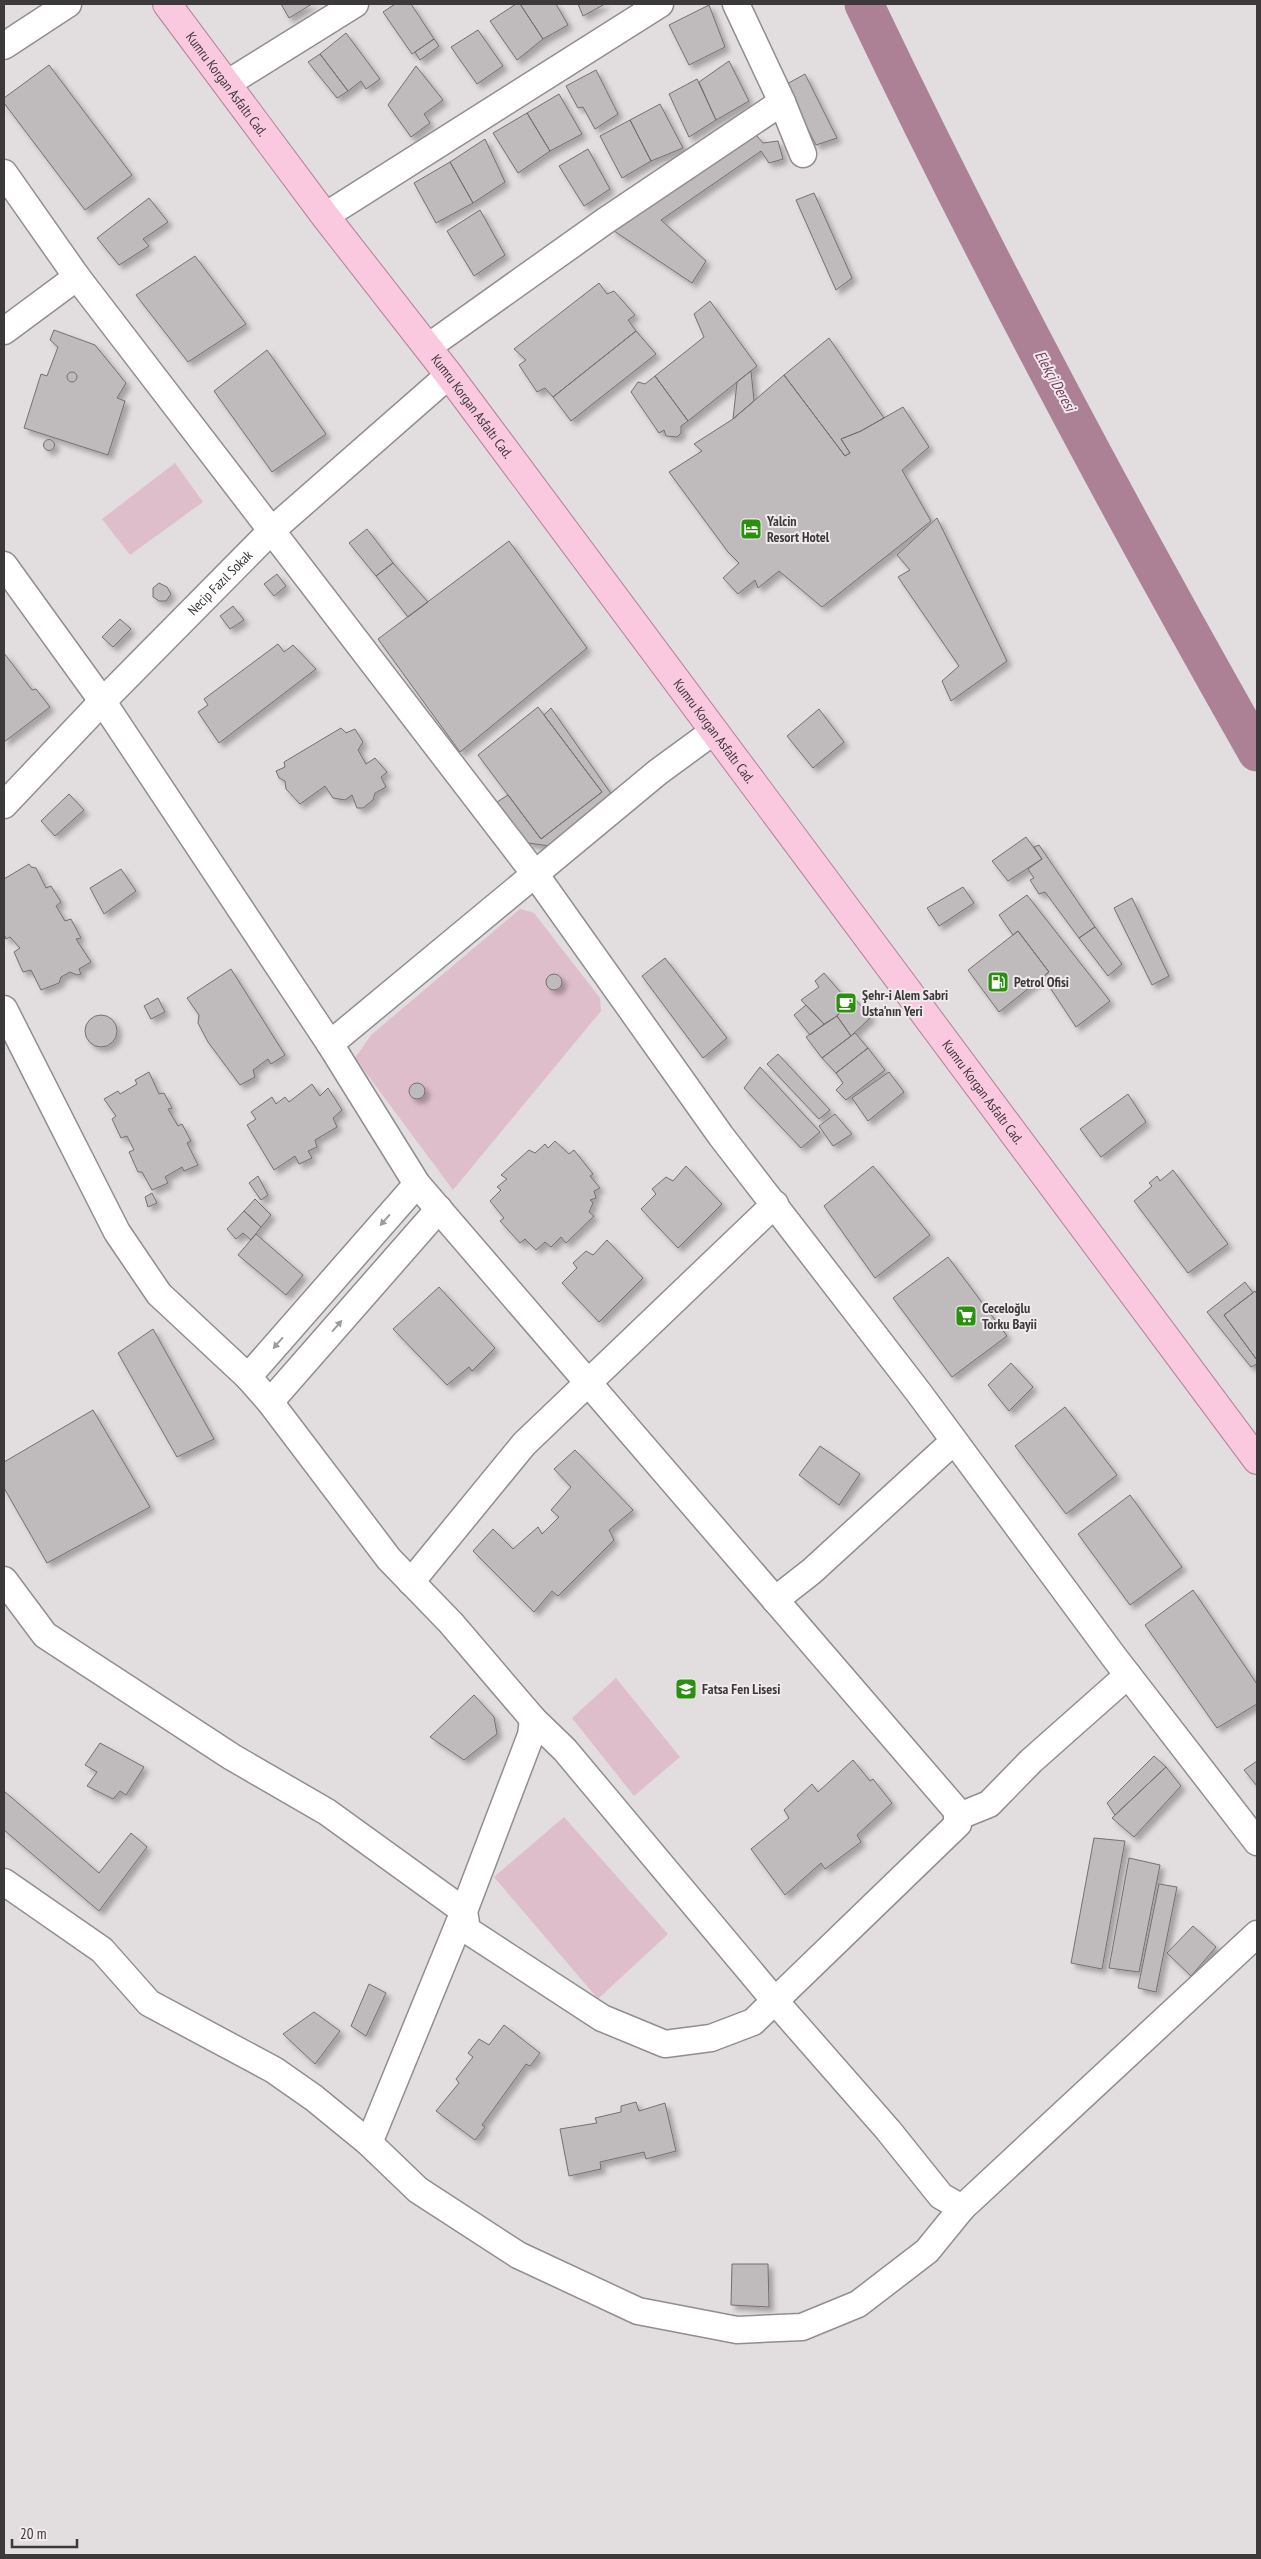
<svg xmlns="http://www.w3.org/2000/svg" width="1261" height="2559" font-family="'PT Sans Narrow',sans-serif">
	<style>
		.green { fill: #dfbecc }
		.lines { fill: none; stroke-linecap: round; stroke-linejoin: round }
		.river { stroke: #ad8195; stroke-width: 39 }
		.building { fill: #bfbabc; stroke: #747071; filter: url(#shadow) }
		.minor-casing { stroke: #928e90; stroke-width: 29 }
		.major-casing { stroke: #b57f97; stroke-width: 30 }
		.minor { stroke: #fff; stroke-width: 26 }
		.major { stroke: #fac9df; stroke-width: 28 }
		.oneway { fill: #9d9c9c }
		.labels { text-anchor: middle; stroke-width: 4; stroke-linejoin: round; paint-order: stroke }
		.street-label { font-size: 14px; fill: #3b3939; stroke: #f0eaec }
		.poi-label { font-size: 14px; font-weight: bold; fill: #3b3939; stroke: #f0eaec; text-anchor: start }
		.water-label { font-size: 15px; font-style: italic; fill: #783d5a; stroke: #f0eaec }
	</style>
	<defs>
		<filter id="shadow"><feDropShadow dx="4.5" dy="4.5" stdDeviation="2.5" flood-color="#0004"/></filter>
	</defs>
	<rect width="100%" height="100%" fill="#e2dddf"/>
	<path class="green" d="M175,463L203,502L130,555L102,519Z
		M520,909L534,913L600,998L601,1011L453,1190L355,1058L371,1035Z
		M616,1678L680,1757L634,1796L572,1718Z
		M564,1817L668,1934L598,1999L494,1877Z"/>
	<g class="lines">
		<path class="river" d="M864,4C985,258 1118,507 1257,752"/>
	</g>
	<path class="building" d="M281,4H312L289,18Z
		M395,4H411L434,39L412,54L383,12Z
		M516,4H520L543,39L517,60L490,21Z
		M520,4H556L568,25L543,39Z
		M578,4H605L583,16Z
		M709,5L725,47L689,65L669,25Z
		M478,30L503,66L477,84L451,47Z
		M346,33L380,79L366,89L361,81L348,91L320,54Z
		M434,39L439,46L420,60L415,52Z
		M320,54L348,91L337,98L308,62Z
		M729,61L749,101L716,120L699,82Z
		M49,65L132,175L85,210L4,103V98Z
		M416,66L443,100L424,114L430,123L411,137L388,105Z
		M596,70L618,114L595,129L583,107L578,108L566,86Z
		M805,74L837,138L816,145L785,85Z
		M697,79L716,120L689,137L669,94Z
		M559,94L582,134L550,151L527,113Z
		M660,104L683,148L651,161L630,120Z
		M527,113L550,151L518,173L493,133Z
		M630,120L651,161L622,178L600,136Z
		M756,135L763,143L778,141L783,159L769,163L761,151L661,220L706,261L692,283L611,229Z
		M485,139L505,182L473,203L450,162Z
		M588,149L610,189L584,206L559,166Z
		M450,162L473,203L436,223L414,183Z
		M814,193L852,278L836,290L796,200Z
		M149,198L168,222L143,239L149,246L119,265L97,238Z
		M480,210L505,255L474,276L447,231Z
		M195,256L246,324L188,362L136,295Z
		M599,283L607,294L614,291L635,315L628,320L636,331L553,397L545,388L537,392L519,365L526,360L514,349Z
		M710,301L757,366L688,421L655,376L704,337L694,314Z
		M54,330L95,345L126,383L117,398L125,401L108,455L24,428L41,374L47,376L58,347L50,340Z
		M636,331L656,354L571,421L553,397Z
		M829,338L884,418L861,431L841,439L850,453L845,456L784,375Z
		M267,350L326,434L272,472L214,391Z
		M751,371L754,401L733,419L737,382Z
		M67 377a5 5 0 1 1 10 0a5 5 0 1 1-10 0Z
		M784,375L845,456L850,453L841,439L861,431L903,407L929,447L902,470L931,521L822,607L779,571L758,588L755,580L738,594L723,578L739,563L728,552L669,472L702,451L694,444L733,419Z
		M655,376L688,421L681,426V433L677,437L666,436L664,430L659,433L631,392L638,382L645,384Z
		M43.5 445a5.5 5.5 0 1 1 11 0a5.5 5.5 0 1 1-11 0Z
		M937,518L1007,661L951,701L942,681L959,666L898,577L910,570L897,555Z
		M367,529L393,563L376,576L349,543Z
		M509,541L587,648L460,752L378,639Z
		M393,563L428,602L408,617L376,576Z
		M277,574L286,586L274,596L264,584Z
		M159,583L167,587L171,594L166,601H159L153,597V588Z
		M233,606L244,620L230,629L220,616Z
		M120,619L131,629L113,647L102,637Z
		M278,644L284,652L293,645L316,669L219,743L198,712L208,705L204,699Z
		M4,653L32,690L36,689L50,707L4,742Z
		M538,707L602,792L541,839L478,755Z
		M551,708L612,795L550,846L528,843L497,802L508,795L541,839L602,792L544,715Z
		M819,709L844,742L813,768L787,736Z
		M341,728L346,733L355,729L363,742L358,750L366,764L375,758L387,772L381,777L386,787L375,793L373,800L363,808H357L352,795L345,800L333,798L325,786L300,804L286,789L285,781L279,778L276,771L285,767L284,762Z
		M69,794L84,810L55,836L41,821Z
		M1026,837L1042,859L1008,881L992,861Z
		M1039,845L1095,927L1079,938L1045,892L1039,894L1030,880L1034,878L1028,869L1042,859L1034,847Z
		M29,864L31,867L36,868L46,888L51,886L61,902L56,906L65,921L71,919L81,938L76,939L91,962L79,969L81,974L77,975L70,972L61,977L59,983L41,990L31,970L23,972L14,952L20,948L10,937L6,939L4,934V879Z
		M121,869L136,891L104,914L90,888Z
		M963,887L974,903L939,926L927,908Z
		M1027,895L1110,1001L1076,1027L1043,977L1049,972L1018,931L1013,935L999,915Z
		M1132,898L1169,976L1152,985L1114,908Z
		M1095,927L1122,964L1108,976L1079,938Z
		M1018,931L1049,972L999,1012L968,970Z
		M665,958L727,1038L703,1058L642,976Z
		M231,969L285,1055L271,1064L268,1059L253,1070L255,1077L240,1085L208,1042L198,1023L199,1015L187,998Z
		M824,973L848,1001L837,1016L824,1024L801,1000L819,987L815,981Z
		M546 982a8 8 0 1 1 16 0a8 8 0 1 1-16 0Z
		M853,997L871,1017L851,1036L837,1016Z
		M158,998L165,1012L151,1019L144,1006Z
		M806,1005L824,1024L810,1035L794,1015Z
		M85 1031a16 16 0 1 1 32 0a16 16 0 1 1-32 0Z
		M837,1016L851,1036L822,1058L806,1037Z
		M855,1033L868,1048L836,1073L822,1058Z
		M868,1048L885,1070L846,1100L836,1090L843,1083L836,1073Z
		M778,1054L830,1110L819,1119L767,1064Z
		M760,1067L820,1132L801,1148L744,1088Z
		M149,1072L159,1094L164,1093L172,1108L168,1109L178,1126L182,1124L191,1141L187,1143L198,1165L184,1171L182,1167L165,1177L168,1183L152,1190L142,1172H138L129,1152L134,1150L127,1136L121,1138L112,1119L116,1116L104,1099L118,1091L120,1094L137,1084L135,1080Z
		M889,1072L904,1092L868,1121L852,1098Z
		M409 1091a8 8 0 1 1 16 0a8 8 0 1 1-16 0Z
		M312,1084L320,1096L328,1088L342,1110L333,1118L337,1127L315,1140L317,1147L308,1151L312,1158L299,1164L295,1156L274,1170L247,1125L256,1119L251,1112L272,1097L276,1104L285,1097L289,1102Z
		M1128,1094L1146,1122L1101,1157L1080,1129Z
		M835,1114L852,1134L833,1146L819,1126Z
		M555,1141L569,1154L574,1150L593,1174L590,1176L600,1188L594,1191L596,1198L590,1200L593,1203L589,1212L594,1216L566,1243L561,1237L551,1247L545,1242L536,1250L525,1239L520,1243L500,1221L504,1218L490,1201L501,1190L497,1187L507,1179L501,1175L529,1150L535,1153L545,1144L548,1148Z
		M686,1166L722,1204L678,1248L641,1209L656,1194L652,1189L666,1177L673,1181Z
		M873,1166L930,1235L875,1278L824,1206Z
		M1173,1170L1228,1244L1188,1273L1134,1201L1152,1186L1149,1183L1157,1176L1160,1181Z
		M258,1176L268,1195L261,1200L249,1183Z
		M152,1193L157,1203L148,1207L145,1197Z
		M255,1199L271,1215L261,1227L244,1211Z
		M244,1211L261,1227L251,1240L243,1233L236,1239L227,1229Z
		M256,1234L303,1275L286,1295L238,1255Z
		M607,1240L643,1278L599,1322L562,1283L577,1268L573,1263L586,1251L593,1255Z
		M948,1257L1007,1336L952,1377L893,1298Z
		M1245,1282L1253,1293L1224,1315L1257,1360V1364L1251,1367L1207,1312Z
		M439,1287L495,1348L472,1371L469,1367L447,1385L393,1329Z
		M1255,1291L1257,1294V1360L1224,1315Z
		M153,1329L214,1439L177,1457L118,1353Z
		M1011,1363L1033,1387L1009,1411L988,1385Z
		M1065,1407L1117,1475L1066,1514L1015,1446Z
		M93,1410L150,1507L47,1563L4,1488V1462Z
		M820,1446L860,1474L839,1505L799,1475Z
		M575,1450L633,1510L609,1530L614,1540L558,1596L552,1591L534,1612L473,1551L493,1529L513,1549L538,1527L542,1534L559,1517L551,1510L571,1487L554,1469Z
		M1130,1495L1182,1567L1130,1605L1078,1534Z
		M1193,1590L1257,1684V1704L1217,1728L1145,1625Z
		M474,1695L494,1717L497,1734L464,1760L430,1737Z
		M100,1743L144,1767L126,1795L120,1791L113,1799L87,1786L97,1772L85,1765Z
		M1154,1756L1166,1767L1115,1815L1107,1803Z
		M853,1760L870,1781L873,1779L892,1803L857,1835L861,1842L825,1869L821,1863L785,1895L751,1849L789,1818L784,1810L812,1784L818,1792Z
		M1257,1761V1786L1244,1770Z
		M1166,1767L1181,1786L1134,1837L1112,1818Z
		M4,1791L99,1873L131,1833L147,1847L99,1911L4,1830Z
		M1094,1838L1125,1841L1102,1969L1071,1963Z
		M1129,1858L1160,1865L1139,1972L1109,1968Z
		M1159,1884L1177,1887L1156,1992L1138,1988Z
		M1193,1926L1216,1947L1191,1976L1167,1953Z
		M369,1984L386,1993L366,2036L351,2026Z
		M314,2012L340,2031L315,2064L283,2034Z
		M504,2025L540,2053L530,2066L526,2064L482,2125L485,2127L475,2140L436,2111L459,2083L456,2079L473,2057L468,2053L479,2039L489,2045Z
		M636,2102L639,2111L665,2103L676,2151L646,2159L644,2152L600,2162L601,2169L569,2176L560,2129L597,2123L595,2118L621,2112V2106Z
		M732,2264H768L769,2307L731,2305Z"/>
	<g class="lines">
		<g class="minor-casing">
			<g id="minor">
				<path d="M736,4L782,102L803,154"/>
				<path d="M4,46L68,4"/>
				<path d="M228,83L355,4"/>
				<path d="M4,173L77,277L535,874L721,1136L919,1393L1114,1657L1257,1842"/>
				<path d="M325,216L660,4"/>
				<path d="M4,331L77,277"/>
				<path d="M428,347L605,221L782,102"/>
				<path d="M4,565L103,702L330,1044L417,1184L957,1811L958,1824L753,2022L711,2038L665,2044L602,2018L467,1930L464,1911L327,1812L232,1757L45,1635L4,1580"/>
				<path id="s1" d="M4,805L96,708L271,531L449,375"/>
				<path d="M4,1009L117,1232L159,1294L248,1377L270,1402L389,1559L451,1623L533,1719L565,1750L775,2001L888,2130L941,2196L962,2208"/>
				<path d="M330,1044L658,772L714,731"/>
				<path d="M248,1377L417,1184"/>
				<path d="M270,1402L439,1209"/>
				<path d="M411,1582L524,1444L775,1204"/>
				<path d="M775,1600L812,1571L954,1441"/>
				<path d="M957,1817L989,1804L1031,1761L1128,1675"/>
				<path d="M4,1882L102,1950L149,2003L274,2070L314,2098L369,2143L418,2190L518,2255L638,2311L737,2330L802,2327L858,2304L927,2251L962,2208L1257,1934"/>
				<path d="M369,2143L464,1911L531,1735L533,1719"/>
			</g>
		</g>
		<g class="major-casing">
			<g id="major">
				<path id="s2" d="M167,4L325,216L449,375L1257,1460"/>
			</g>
		</g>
		<use href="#minor" class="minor"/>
		<use href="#major" class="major"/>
	</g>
	<defs><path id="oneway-solid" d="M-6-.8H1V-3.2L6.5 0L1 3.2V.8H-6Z" transform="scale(1.25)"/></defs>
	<g class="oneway">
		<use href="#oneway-solid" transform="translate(385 1220) rotate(131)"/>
		<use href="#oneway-solid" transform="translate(337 1326) rotate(-49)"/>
		<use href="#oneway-solid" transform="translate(278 1343) rotate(131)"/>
	</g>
	<defs>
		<g id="hotel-square" transform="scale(1.125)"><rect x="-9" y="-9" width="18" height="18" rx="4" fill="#2b900f" stroke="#f0eaec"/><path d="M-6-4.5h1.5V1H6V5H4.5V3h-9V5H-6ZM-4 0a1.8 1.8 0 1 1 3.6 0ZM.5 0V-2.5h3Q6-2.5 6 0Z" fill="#fff"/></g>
		<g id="fuel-square" transform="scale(1.125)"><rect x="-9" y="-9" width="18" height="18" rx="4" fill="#2b900f" stroke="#f0eaec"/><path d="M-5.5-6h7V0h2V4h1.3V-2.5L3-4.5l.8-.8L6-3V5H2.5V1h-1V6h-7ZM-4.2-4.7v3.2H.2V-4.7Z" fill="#fff"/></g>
		<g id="cafe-square" transform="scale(1.125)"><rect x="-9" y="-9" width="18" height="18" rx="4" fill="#2b900f" stroke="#f0eaec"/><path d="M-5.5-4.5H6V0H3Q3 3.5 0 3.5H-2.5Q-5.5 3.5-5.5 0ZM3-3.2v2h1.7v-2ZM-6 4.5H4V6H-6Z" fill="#fff"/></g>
		<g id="supermarket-square" transform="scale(1.125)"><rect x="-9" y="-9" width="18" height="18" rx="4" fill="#2b900f" stroke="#f0eaec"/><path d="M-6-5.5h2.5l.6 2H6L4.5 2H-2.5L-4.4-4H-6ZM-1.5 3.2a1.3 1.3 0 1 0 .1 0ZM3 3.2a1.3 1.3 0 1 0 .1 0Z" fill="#fff"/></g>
		<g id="school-square" transform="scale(1.125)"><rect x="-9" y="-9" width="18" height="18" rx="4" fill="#2b900f" stroke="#f0eaec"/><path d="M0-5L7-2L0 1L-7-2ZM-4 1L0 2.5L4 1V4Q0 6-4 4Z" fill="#fff"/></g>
	</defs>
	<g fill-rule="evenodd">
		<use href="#hotel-square" x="751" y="529"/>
		<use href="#fuel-square" x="998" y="982"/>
		<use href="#cafe-square" x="846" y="1003"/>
		<use href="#supermarket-square" x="966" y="1316"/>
		<use href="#school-square" x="686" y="1689"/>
	</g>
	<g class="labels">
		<g class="street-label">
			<text dy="5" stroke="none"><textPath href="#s2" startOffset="100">Kumru Korgan Asfaltı Cad.</textPath></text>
			<text dy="5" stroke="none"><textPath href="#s2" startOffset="505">Kumru Korgan Asfaltı Cad.</textPath></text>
			<text dy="5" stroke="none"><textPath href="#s1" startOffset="310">Necip Fazıl Sokak</textPath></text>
			<text dy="5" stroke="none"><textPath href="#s2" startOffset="910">Kumru Korgan Asfaltı Cad.</textPath></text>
			<text dy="5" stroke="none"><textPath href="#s2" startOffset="1360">Kumru Korgan Asfaltı Cad.</textPath></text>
		</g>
		<g class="poi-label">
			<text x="767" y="526">Yalcin<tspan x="767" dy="16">Resort Hotel</tspan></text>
			<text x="1014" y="987">Petrol Ofisi</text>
			<text x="862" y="1000">Şehr-i Alem Sabri<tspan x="862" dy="16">Usta'nın Yeri</tspan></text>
			<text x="982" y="1313">Ceceloğlu<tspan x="982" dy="16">Torku Bayii</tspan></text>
			<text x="702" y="1694">Fatsa Fen Lisesi</text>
		</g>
		<g class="water-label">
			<text transform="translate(1055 381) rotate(61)" y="5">Elekçi Deresi</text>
		</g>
	</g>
	<rect width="1261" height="2559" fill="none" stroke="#3b3939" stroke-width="10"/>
	<path d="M12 2539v8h65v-8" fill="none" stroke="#3b3939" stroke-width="2.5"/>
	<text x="20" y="2539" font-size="15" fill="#3b3939" stroke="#f0eaec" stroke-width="4" paint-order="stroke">20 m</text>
</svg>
